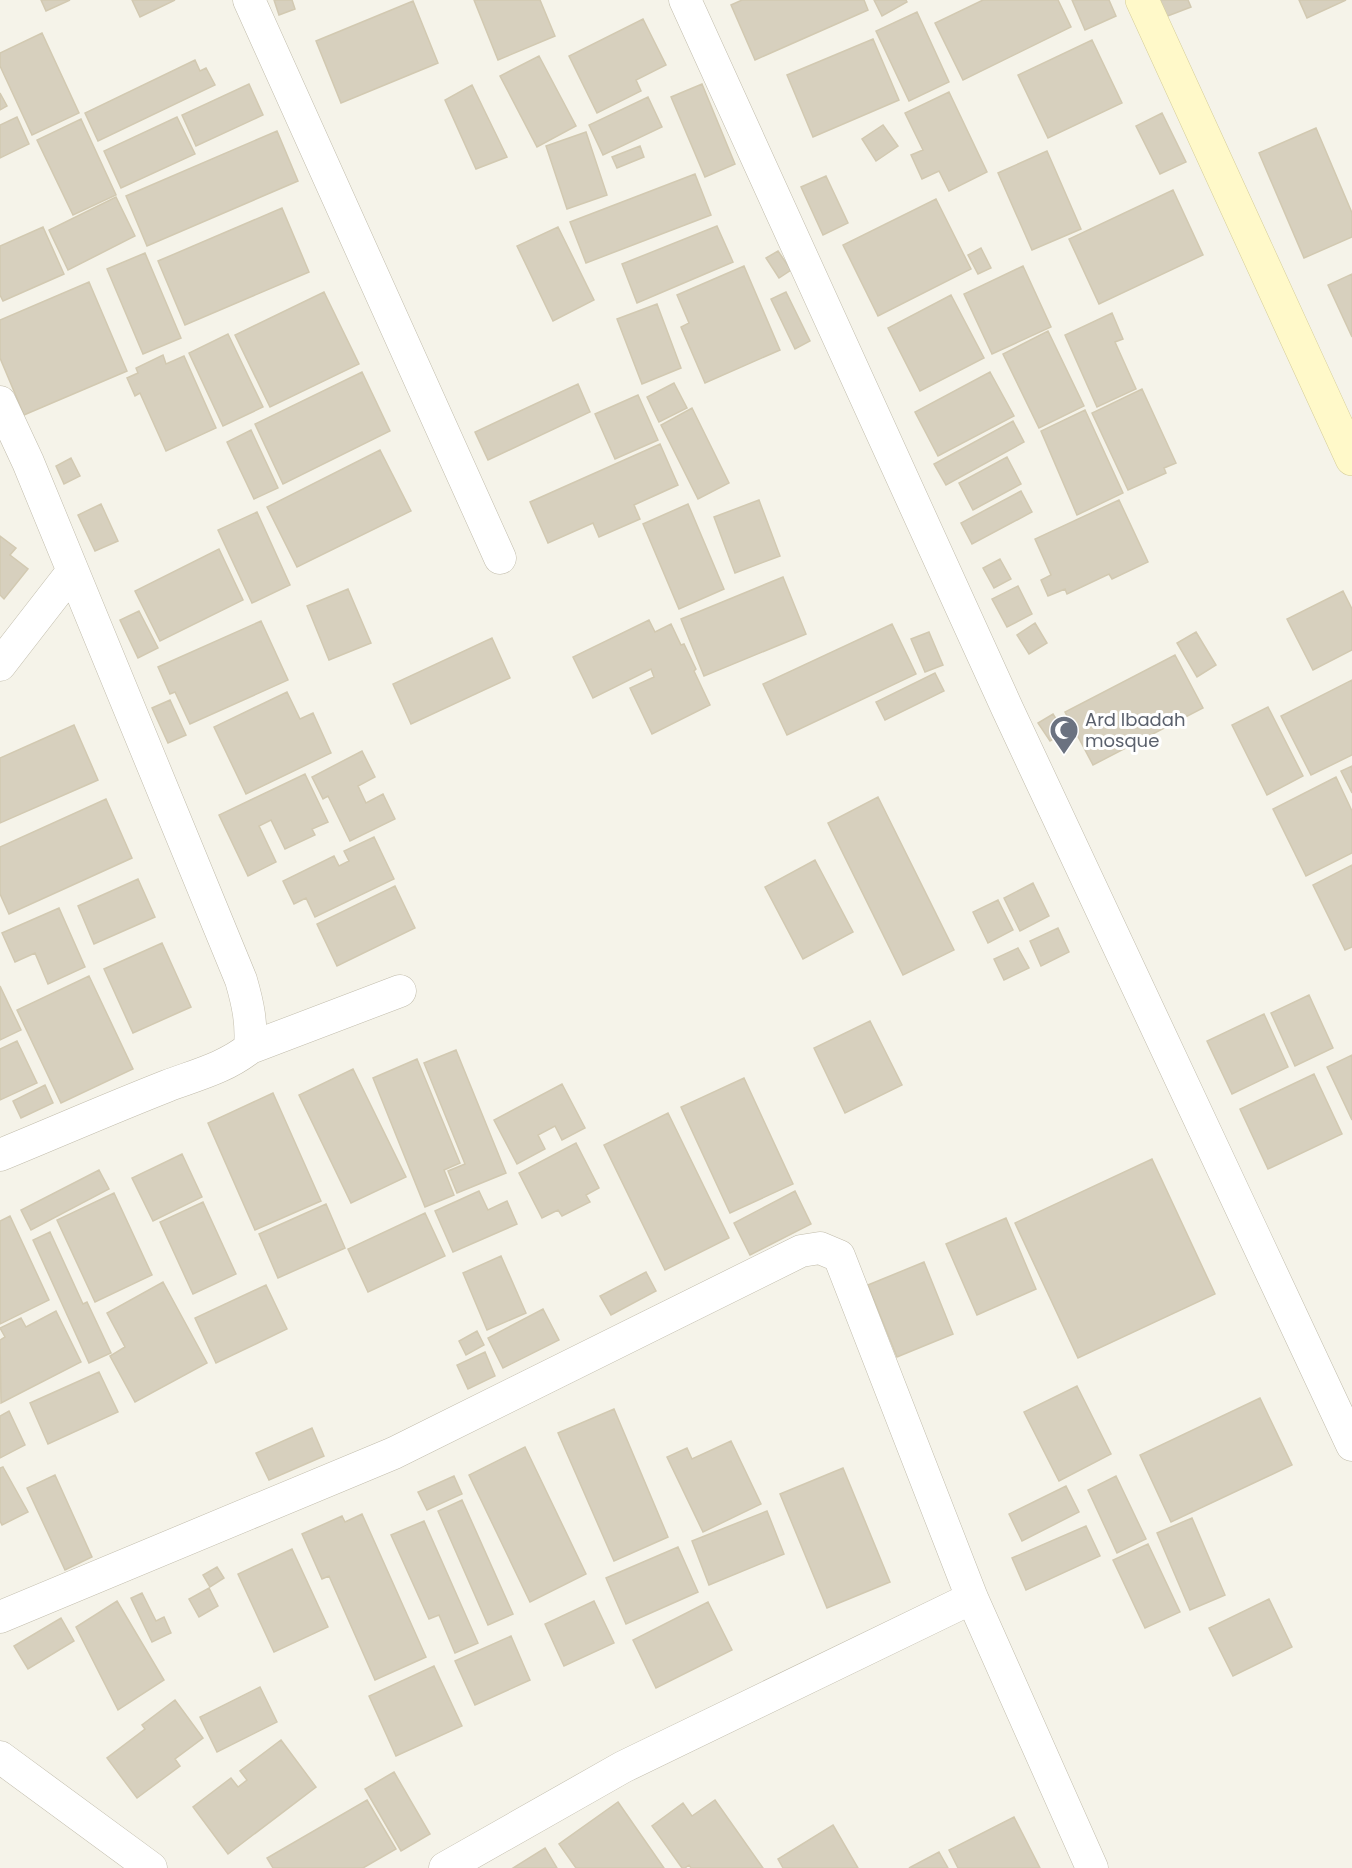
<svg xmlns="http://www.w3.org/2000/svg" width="1352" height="1868" font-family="Poppins,sans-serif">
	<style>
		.building { fill: #d7d0be; stroke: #d2c9b1; stroke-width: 1.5 }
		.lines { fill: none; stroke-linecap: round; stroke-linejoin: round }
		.street-casing { stroke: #c1bcab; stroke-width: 33 }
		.secondary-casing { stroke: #d5cd99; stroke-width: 34 }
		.street { stroke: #fff; stroke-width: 32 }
		.secondary { stroke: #fff9c9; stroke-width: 33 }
		.labels { text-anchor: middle; stroke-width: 6; stroke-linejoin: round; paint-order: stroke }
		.worship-label { font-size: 18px; fill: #5b616d; stroke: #fff; text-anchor: start }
	</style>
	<rect width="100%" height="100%" fill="#f5f3e9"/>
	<path class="building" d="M41,0H70L46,11Z
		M132,0H175L140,17Z
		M274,0H292L295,9L279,15Z
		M474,0H540L555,36L498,60Z
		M742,0H864L868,10L755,60L731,5Z
		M874,0H906L907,2L882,16Z
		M983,0H1058L1071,27L963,80L935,23Z
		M1072,0H1109L1116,16L1085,30Z
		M1158,0H1188L1191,7L1165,17Z
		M1299,0H1346L1307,18Z
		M413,1L438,63L341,103L316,41Z
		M917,12L949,82L909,101L876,31Z
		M643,19L666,65L636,80L641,91L597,113L569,56Z
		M42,33L79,113L32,135L0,66V53Z
		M873,39L899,100L813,137L787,75Z
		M1092,40L1122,103L1048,138L1018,75Z
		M539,56L576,126L537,147L500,76Z
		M195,60L200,71L206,68L215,85L98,141L85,113Z
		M249,84L263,115L196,146L182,115Z
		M702,84L735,164L705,177L671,97Z
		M472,85L507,157L476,169L445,100Z
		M949,92L987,172L949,191L939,171L922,179L911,155L923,150L905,113Z
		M0,93L7,106L0,110Z
		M648,97L662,127L603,155L589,125Z
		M1162,113L1186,162L1160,174L1136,126Z
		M17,117L29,144L0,158V125Z
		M177,117L195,154L121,188L104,151Z
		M81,119L116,195L73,215L37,140Z
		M883,125L898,146L876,161L862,139Z
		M1316,128L1352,213V237L1304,258L1259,153Z
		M277,131L298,181L147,246L126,196Z
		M586,132L607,195L567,209L546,146Z
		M640,146L644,157L617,168L612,157Z
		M1047,151L1081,229L1032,250L998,173Z
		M695,174L711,215L586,263L570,222Z
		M826,176L848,223L823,235L801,187Z
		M1173,190L1203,255L1099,304L1069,239Z
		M116,197L135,236L68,270L49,230Z
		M936,199L971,269L878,316L843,245Z
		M282,208L309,272L185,325L158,261Z
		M717,226L733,262L637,303L622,264Z
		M43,227L64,274L3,301L0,295V246Z
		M558,227L594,300L553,321L517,246Z
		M981,248L991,268L978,274L968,255Z
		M778,251L791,270L779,278L766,258Z
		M145,253L181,338L143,354L107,269Z
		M744,266L780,350L705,383L681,327L689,323L677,295Z
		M1023,266L1051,327L992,354L964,294Z
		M1352,274V337L1328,285Z
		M89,282L127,371L24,415L0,358V320Z
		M324,292L359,364L270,407L235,335Z
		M786,292L810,341L795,349L771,299Z
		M951,295L984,358L920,391L888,328Z
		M657,304L681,368L642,384L617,319Z
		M1112,313L1123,339L1115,342L1136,389L1097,407L1065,335Z
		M1048,331L1084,406L1039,428L1003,354Z
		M228,334L263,407L223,426L189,353Z
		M163,355L166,364L184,356L216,428L166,451L140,393L135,396L127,378L138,373L136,368Z
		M362,372L390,431L283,484L255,424Z
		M990,372L1014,416L938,456L915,412Z
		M674,383L687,408L659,422L647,397Z
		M578,384L590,412L488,460L475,432Z
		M1142,389L1176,463L1164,468L1166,473L1128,490L1092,413Z
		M638,395L658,440L615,459L595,414Z
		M692,408L729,483L698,499L661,425Z
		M1085,410L1123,493L1077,515L1041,431Z
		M1013,421L1024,442L946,485L934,464Z
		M251,430L278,488L254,499L227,442Z
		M660,444L678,485L634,505L640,519L599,537L593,523L548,543L530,502Z
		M380,450L411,511L297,567L267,507Z
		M1007,457L1021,484L973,510L959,483Z
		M71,458L80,476L64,484L56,466Z
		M1021,491L1032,512L972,544L961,523Z
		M759,500L780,556L735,573L714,517Z
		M1119,500L1148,562L1112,579L1109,574L1067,594L1065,589L1048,596L1041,580L1051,575L1035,539Z
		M101,504L118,541L95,551L78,515Z
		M688,504L724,589L679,609L643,524Z
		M257,512L290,585L252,603L218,530Z
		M0,536L16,548L10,555L28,569L4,599L0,595Z
		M219,549L243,600L160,641L135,591Z
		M1000,559L1011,579L994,588L983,568Z
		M783,577L806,634L704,676L681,619Z
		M1018,586L1032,614L1007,627L992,599Z
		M348,589L371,643L329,660L307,606Z
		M1343,591L1352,609V650L1313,670L1287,619Z
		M139,611L158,648L138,658L120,620Z
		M649,620L655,632L671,624L681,645L684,644L696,669L694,671L710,705L652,734L630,688L654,677L651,669L593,698L573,657Z
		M261,621L288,680L190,724L175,692L170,694L158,667Z
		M1035,623L1047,643L1029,654L1017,635Z
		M892,624L916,674L787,735L763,684Z
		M929,632L943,665L925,672L911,639Z
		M1196,632L1216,665L1197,677L1177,643Z
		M492,638L510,678L411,724L393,684Z
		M1175,655L1203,708L1093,765L1065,712Z
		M935,673L944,691L885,720L876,702Z
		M1352,680V755L1311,775L1281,716Z
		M287,692L300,719L313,713L331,753L246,794L214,727Z
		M170,700L186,735L168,743L152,708Z
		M1268,707L1303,776L1267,795L1232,725Z
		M1053,714L1064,732L1050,741L1038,723Z
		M74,725L98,780L0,823V758Z
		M362,751L375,777L358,786L366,803L383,794L395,819L350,841L328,796L323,799L312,777Z
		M1352,766V793L1341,771Z
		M305,774L328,822L312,829L315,835L285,849L271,820L259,826L276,862L248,876L219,815Z
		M1336,777L1352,811V853L1306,876L1273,809Z
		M878,797L954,950L903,975L828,823Z
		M106,799L132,858L9,914L0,894V847Z
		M374,837L394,879L315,917L306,898L294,904L283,881L334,856L339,866L349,861L344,851Z
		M815,860L853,932L803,959L765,887Z
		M1352,865V947L1345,950L1313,885Z
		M138,879L155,917L94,944L78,906Z
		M1033,883L1049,916L1020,931L1004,898Z
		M395,886L415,928L337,966L317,924Z
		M998,900L1013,930L988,943L973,912Z
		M59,908L85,967L48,984L35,953L15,962L2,933Z
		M1058,928L1069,952L1041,966L1030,941Z
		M162,943L191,1007L133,1033L104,969Z
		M1018,948L1029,968L1004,980L994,959Z
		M89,976L133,1069L61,1103L17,1010Z
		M0,986L21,1030L0,1040Z
		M1309,995L1333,1048L1295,1066L1271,1013Z
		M1264,1014L1288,1067L1232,1094L1207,1041Z
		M870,1021L902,1085L845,1113L814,1048Z
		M17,1041L37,1083L0,1100V1049Z
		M456,1050L506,1173L457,1193L448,1171L465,1164L424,1063Z
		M1352,1055V1120L1327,1067Z
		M417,1059L460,1163L444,1170L454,1195L425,1207L373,1078Z
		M353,1069L406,1177L351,1203L299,1095Z
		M1314,1074L1342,1134L1268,1169L1240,1109Z
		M744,1078L793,1184L730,1213L681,1107Z
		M562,1084L585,1128L562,1140L555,1126L538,1135L545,1149L517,1164L494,1120Z
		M45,1085L53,1103L21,1118L13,1101Z
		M273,1093L321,1201L255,1230L208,1123Z
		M668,1113L729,1238L665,1270L604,1145Z
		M576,1143L599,1188L586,1195L590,1202L562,1216L558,1210L542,1218L519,1173Z
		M182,1154L202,1197L153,1221L132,1178Z
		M1152,1159L1215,1294L1078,1358L1015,1223Z
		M99,1170L109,1189L31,1230L21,1210Z
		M479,1191L488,1210L507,1201L517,1224L453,1252L435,1211Z
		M795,1191L811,1224L750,1255L734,1223Z
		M114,1193L152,1275L95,1302L57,1220Z
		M203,1202L236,1274L193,1294L160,1222Z
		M326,1204L345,1248L278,1278L259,1234Z
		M425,1213L445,1256L368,1292L348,1249Z
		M10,1216L49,1300L0,1324V1221Z
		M1006,1218L1036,1289L977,1315L946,1244Z
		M50,1232L83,1304L87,1302L111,1353L89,1363L33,1240Z
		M501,1256L526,1313L487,1330L463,1273Z
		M924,1262L953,1334L897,1357L868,1285Z
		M646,1272L656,1291L611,1315L600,1296Z
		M163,1282L207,1363L135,1402L110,1356L125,1347L107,1313Z
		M266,1285L287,1329L216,1363L195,1318Z
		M543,1309L559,1340L503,1368L488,1338Z
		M56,1311L81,1362L1,1403L0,1340L5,1337L0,1328L21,1318L26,1327Z
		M477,1331L484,1345L466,1355L459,1341Z
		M485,1352L495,1376L468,1389L457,1365Z
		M99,1372L118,1412L48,1444L30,1403Z
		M1077,1386L1111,1454L1059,1481L1024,1412Z
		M1260,1398L1292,1465L1171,1522L1140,1455Z
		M614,1409L668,1537L614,1561L558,1433Z
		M9,1411L25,1445L0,1458V1416Z
		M312,1428L324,1456L269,1480L256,1453Z
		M731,1441L761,1504L703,1532L667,1457L687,1448L692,1459Z
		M525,1447L586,1574L530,1602L469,1475Z
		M3,1467L28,1512L2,1525L0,1521V1468Z
		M843,1468L890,1582L827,1608L780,1494Z
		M55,1475L92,1557L65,1570L27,1488Z
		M454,1476L462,1494L427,1510L418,1492Z
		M1116,1476L1146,1539L1117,1553L1088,1490Z
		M1066,1486L1079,1512L1022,1541L1009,1514Z
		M462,1500L513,1614L488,1625L438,1511Z
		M767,1511L784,1554L709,1585L692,1541Z
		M362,1514L426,1657L375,1680L329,1576L322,1579L302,1534L342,1516L345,1522Z
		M1192,1518L1225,1595L1190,1610L1157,1533Z
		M424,1521L478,1643L455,1653L439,1615L429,1619L391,1535Z
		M1086,1526L1100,1556L1026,1590L1012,1558Z
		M1148,1544L1180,1612L1145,1628L1113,1560Z
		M678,1547L698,1592L626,1624L606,1578Z
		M292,1549L328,1627L274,1652L238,1574Z
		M217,1567L224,1578L210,1587L203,1575Z
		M209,1588L218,1606L199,1617L189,1599Z
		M142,1593L156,1621L164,1617L171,1633L152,1642L131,1598Z
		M1269,1599L1292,1647L1233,1676L1209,1628Z
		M117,1601L164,1680L118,1710L76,1627Z
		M594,1601L614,1643L564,1666L545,1624Z
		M708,1602L732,1650L656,1688L633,1640Z
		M61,1618L74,1641L28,1669L14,1646Z
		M511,1636L530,1680L475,1705L455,1661Z
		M434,1666L462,1726L396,1756L369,1696Z
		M260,1687L277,1722L217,1752L200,1717Z
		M175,1700L203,1738L175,1759L180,1766L137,1798L107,1758L145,1729L142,1725Z
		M281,1740L316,1787L228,1854L193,1807L231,1778L238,1787L247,1780L240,1771Z
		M394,1772L430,1834L401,1851L365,1789Z
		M367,1800L396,1849L363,1868H273L267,1858Z
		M715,1800L763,1868H691L689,1865L685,1868H682L652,1826L683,1803L692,1816Z
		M618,1802L664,1868H576L559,1844Z
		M1014,1817L1040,1868H958L949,1850Z
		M833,1825L858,1868H783L778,1859Z
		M545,1848L557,1868H513Z
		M939,1852L948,1868H909Z"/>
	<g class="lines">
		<g class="street-casing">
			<path id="street" d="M249,0L500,558
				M685,0L1007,708L1352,1445
				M0,402L28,462L241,980C248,1004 252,1023 250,1048C225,1068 196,1075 167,1086C111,1108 56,1132 0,1155
				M0,665L72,572
				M250,1048L400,991
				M0,1617L394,1453L801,1251L820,1248L839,1256L972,1598L1092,1868
				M0,1757L151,1868
				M445,1868L623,1767L972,1598"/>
		</g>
		<g class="secondary-casing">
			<path id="secondary" d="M1142,0L1352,459"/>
		</g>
		<use href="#street" class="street"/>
		<use href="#secondary" class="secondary"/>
	</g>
	<defs>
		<g id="mosque-pin" transform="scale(1.5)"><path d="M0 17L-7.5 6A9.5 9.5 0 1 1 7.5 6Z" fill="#6b7280" stroke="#fff"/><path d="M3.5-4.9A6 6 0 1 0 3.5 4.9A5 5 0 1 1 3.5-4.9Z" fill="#fff"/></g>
	</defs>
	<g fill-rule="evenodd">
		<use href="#mosque-pin" x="1064" y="730"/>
	</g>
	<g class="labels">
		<g class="worship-label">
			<text x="1085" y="726">Ard Ibadah<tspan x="1085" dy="21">mosque</tspan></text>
		</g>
	</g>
</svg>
